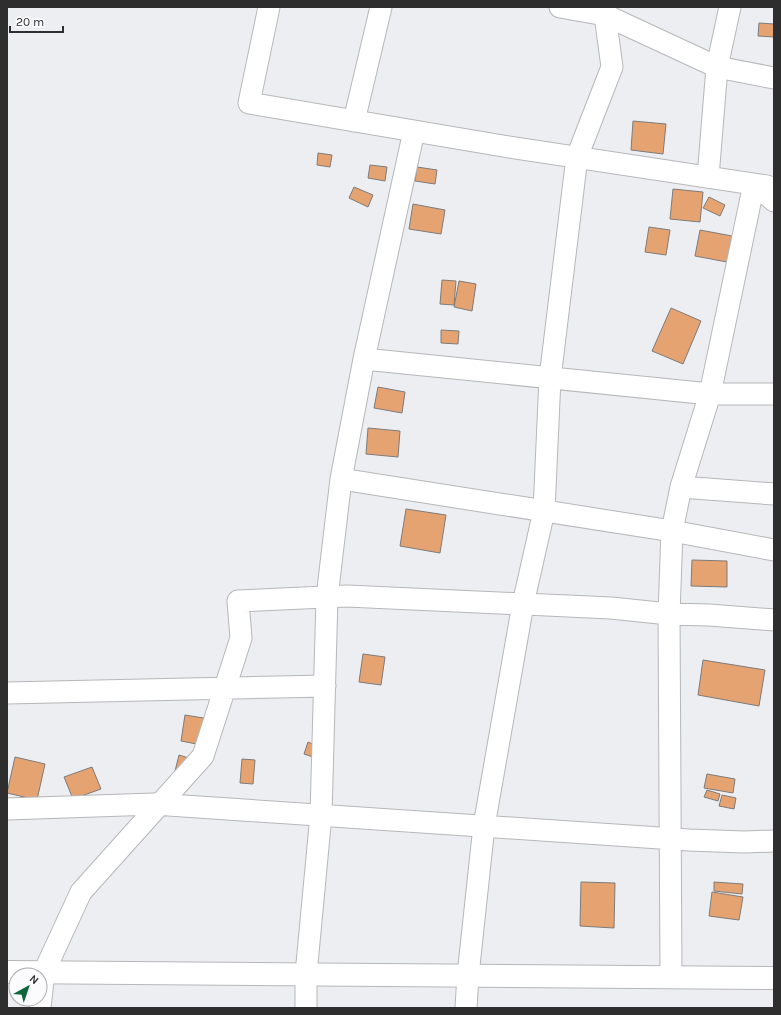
<svg xmlns="http://www.w3.org/2000/svg" width="781" height="1015" font-family="Karla,sans-serif">
	<style>
		.building { fill: #e6a372; stroke: #7d7b7a }
		.lines { fill: none; stroke-linecap: round; stroke-linejoin: round }
		.minor-casing { stroke: #b6b7b9; stroke-width: 23 }
		.trunk-casing { stroke: #b6b7b9; stroke-width: 24 }
		.minor { stroke: #fff; stroke-width: 21 }
		.trunk { stroke: #fff; stroke-width: 22 }
	</style>
	<rect width="100%" height="100%" fill="#edeef1"/>
	<path class="building" d="M759,23L774,24V37L758,36Z
		M633,121L666,124L663,154L631,150Z
		M318,153L332,155L330,167L317,165Z
		M370,165L387,167L385,181L368,178Z
		M417,167L437,170L435,184L415,181Z
		M354,187L373,195L368,207L349,198Z
		M673,189L703,192L700,222L670,219Z
		M709,197L725,205L720,216L703,208Z
		M413,204L445,210L441,234L409,229Z
		M649,227L670,230L666,255L645,252Z
		M700,230L732,236L727,262L695,256Z
		M442,280L456,281L454,305L440,304Z
		M459,281L476,284L472,311L454,307Z
		M671,308L701,321L683,364L652,351Z
		M441,330L459,331L458,344L441,343Z
		M378,387L405,392L402,413L374,408Z
		M368,428L400,431L398,457L366,454Z
		M406,509L446,515L440,553L400,546Z
		M692,560L727,561V587L691,586Z
		M363,654L385,657L381,685L359,682Z
		M703,660L765,670L759,706L698,695Z
		M185,715L216,720L212,747L181,741Z
		M308,742L320,747L316,758L304,754Z
		M179,755L195,760L173,779Z
		M15,757L45,764L37,800L7,793Z
		M242,759L255,760L253,784L240,783Z
		M92,767L101,789L73,799L64,777Z
		M707,774L735,779L733,793L704,788Z
		M707,790L720,794L718,801L704,797Z
		M722,795L736,798L734,809L719,806Z
		M581,882L615,883L614,928L580,926Z
		M714,882L743,884L742,894L714,891Z
		M712,892L743,897L739,920L709,916Z"/>
	<g class="lines">
		<g class="minor-casing">
			<path id="minor" d="M269,7L249,103L503,146L767,186
				M560,7L605,15L717,67L774,78
				M354,121L381,7
				M708,177L717,67L730,7
				M364,359L710,394H774
				M341,479L672,531L774,550
				M681,487L774,494
				M7,693L325,686
				M7,809L154,804L689,840L744,842L774,841
				M671,977L669,614L672,531L681,487L710,394L754,184L774,201
				M40,1008L44,972L81,892L203,756L241,638L238,601L347,596L611,608L669,614L709,615L774,620
				M306,1008V974L321,815L327,597L341,479L364,359L414,131
				M466,1008L468,975L484,826L523,604L544,511L550,378L577,157L612,67L605,15L606,7"/>
		</g>
		<g class="trunk-casing">
			<path id="trunk" d="M7,972L774,978"/>
		</g>
		<use href="#minor" class="minor"/>
		<use href="#trunk" class="trunk"/>
	</g>
	<rect width="781" height="1015" fill="none" stroke="#2e2e2f" stroke-width="16"/>
	<g transform="translate(28 987) rotate(40)"><circle r="19" fill="#fbfbfe" stroke="#a9a9ab"/>
	<path d="M0-3L7 15L0 10L-7 15Z" fill="#0d673a"/>
	<text y="-6" font-size="11" font-weight="bold" text-anchor="middle" fill="#2e2e2f">N</text>
	</g>
	<path d="M10 26v6h53v-6" fill="none" stroke="#2e2e2f" stroke-width="2"/>
	<text x="16" y="26" font-size="12" fill="#2e2e2f" stroke="#fbfbfe" stroke-width="3" paint-order="stroke">20 m</text>
</svg>
